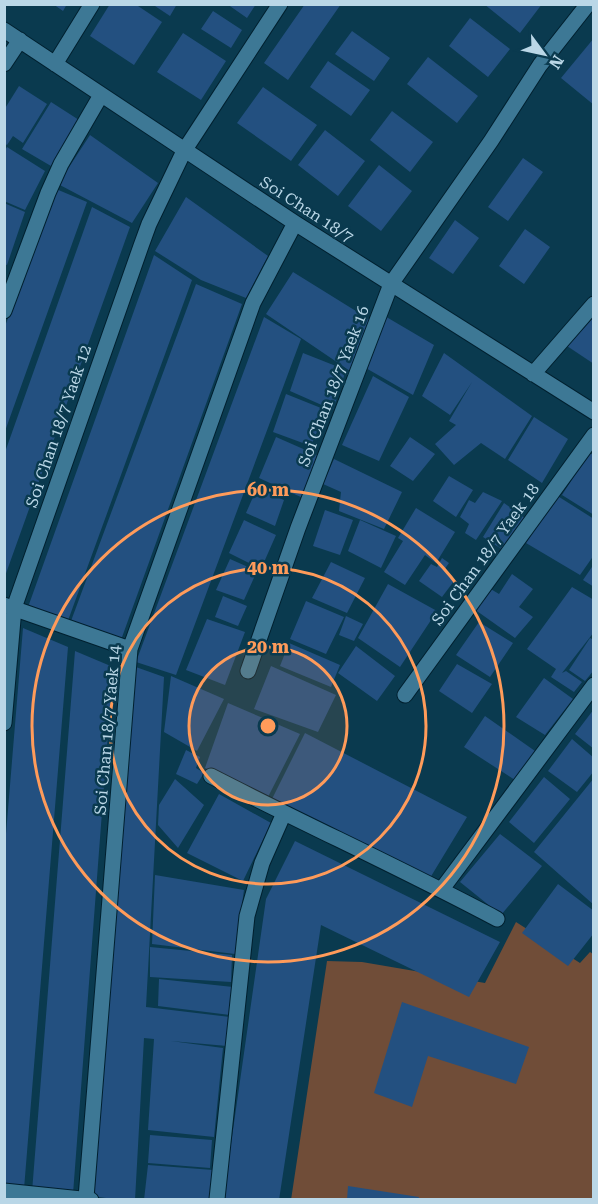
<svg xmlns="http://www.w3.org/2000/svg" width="598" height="1204" font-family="'Roboto Serif',serif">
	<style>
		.green { fill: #704d38 }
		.building { fill: #235080 }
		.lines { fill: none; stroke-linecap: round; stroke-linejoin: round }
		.minor-casing { stroke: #01202f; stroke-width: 17 }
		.minor { stroke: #3d7895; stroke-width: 15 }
		.ring { fill: none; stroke: #ff9b5a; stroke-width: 3 }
		.labels { text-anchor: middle; stroke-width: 5; stroke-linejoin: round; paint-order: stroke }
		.street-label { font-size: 16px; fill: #bad7e7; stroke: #0a3a4f }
		.centre { fill: #ff9b5a; stroke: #0a3a4f; stroke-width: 3 }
		.ring-label { font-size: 18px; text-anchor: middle; font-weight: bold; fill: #ff9b5a; stroke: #0a3a4f; stroke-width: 5; stroke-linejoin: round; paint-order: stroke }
	</style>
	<rect width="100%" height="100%" fill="#0a3a4f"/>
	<path class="green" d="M516,922L580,963L590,952L593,954V1199L291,1200L327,961L362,962L485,983Z"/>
	<path class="building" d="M53,4H67L63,11Z
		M110,4H135L162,22L134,65L90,36Z
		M152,4H177L170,16Z
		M227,4H256L247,18Z
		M305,4H341L288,80L264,63Z
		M484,4H542L520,33Z
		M213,11L242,30L231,48L201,29Z
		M470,18L510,49L488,77L449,46Z
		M352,31L390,58L374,81L335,54Z
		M183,33L226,61L201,100L157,72Z
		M594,38V105L561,78Z
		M428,57L478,96L457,123L407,84Z
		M328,61L370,90L351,116L310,87Z
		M19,86L47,104L23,143L13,136L7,145L4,143V110Z
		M263,87L317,125L291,161L237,123Z
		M51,102L79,120L51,166L22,149Z
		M392,111L433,142L410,172L370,140Z
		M325,130L365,161L338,196L298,165Z
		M90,135L158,183L132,223L58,184Z
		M7,147L45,171L25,210L4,201V152Z
		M523,158L543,172L508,221L488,207Z
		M379,165L412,191L381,231L348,206Z
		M56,189L87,202L4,434V329Z
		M186,197L268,256L246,298L201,280L155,251Z
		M4,203L25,212L7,265L4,264Z
		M92,207L130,227L4,579V455Z
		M455,220L479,238L453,274L429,258Z
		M525,229L550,247L524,284L499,266Z
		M154,255L192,280L66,626L27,610Z
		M293,272L372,321L350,371L266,314Z
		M196,284L242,304L121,640L71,621Z
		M383,315L434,345L413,395L364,367Z
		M264,317L301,339L176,675L136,662Z
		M594,317V364L567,346Z
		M303,353L346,370L333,410L290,391Z
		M444,353L532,416L505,459L481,443L454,465L435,444L456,425L449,421L472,382L450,415L422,396Z
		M373,376L409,397L379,461L342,445Z
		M286,394L326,410L311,446L273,432Z
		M534,417L568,439L542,483L508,460Z
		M276,437L317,455L303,498L259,478Z
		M410,437L435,454L413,481L390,466Z
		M589,453L594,455V515L562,495Z
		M334,459L402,492L384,529L339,511L341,492L323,484Z
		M449,476L473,490L456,517L433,501Z
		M257,488L284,500L275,526L246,513Z
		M483,492L502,501L476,540L465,533L469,524L460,517L469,500L475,503Z
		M556,495L594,519V555L580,575L526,543Z
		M504,503L525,518L503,550L483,537Z
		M416,508L455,532L436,563L425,555L405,585L384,572L403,541L398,538Z
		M325,510L353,520L340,555L313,546Z
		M244,520L276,535L261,569L229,553Z
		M360,520L396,536L381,568L348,551Z
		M442,558L449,563L444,570L454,581L442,597L419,581L431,564L437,567Z
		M230,559L257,571L244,600L216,590Z
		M331,562L365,578L347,613L312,598Z
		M594,564V587L583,580Z
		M512,574L533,589L519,607L533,617L515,638L474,609L489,588L499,594Z
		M388,584L437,611L400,667L358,638Z
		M572,587L594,600V632L562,673L566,671L582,682L574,692L551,677L556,669L527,649Z
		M223,596L247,606L238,626L215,617Z
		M306,601L344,617L326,654L290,639Z
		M346,616L363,624L354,641L339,635Z
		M207,619L245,632L225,685L186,670Z
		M479,622L513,643L490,677L456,655Z
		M23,628L68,647L24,1189L4,1188V858Z
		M590,638L594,640V670L585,681L569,670Z
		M289,643L340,665L331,687L280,666Z
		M356,646L395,676L377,701L338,673Z
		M75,651L113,667L73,1194L32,1192Z
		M457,664L492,684L472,713L439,691Z
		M133,666L164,677L146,1007L230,1017L227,1046L171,1041L223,1048L214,1137L148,1130L154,1039L144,1038L135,1200H121L91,1196Z
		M271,666L336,695L318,732L254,709Z
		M171,676L224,699L197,751L164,732Z
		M544,678L573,699L545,735L516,717Z
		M228,703L300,734L268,797L205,768Z
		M594,709V749L575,734Z
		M485,716L535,751L515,780L464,747Z
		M305,733L467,817L430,878L271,801Z
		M572,739L594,758V771L577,792L548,771Z
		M186,750L200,757L196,768L204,773L197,784L176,774Z
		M544,777L570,799L534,843L509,822Z
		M594,778V905L534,852Z
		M175,779L204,805L178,848L158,825L159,805Z
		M219,794L271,823L243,881L187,853Z
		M500,834L542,866L501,915L460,882Z
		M295,841L500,942L469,997L321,925L279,1200H223L266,899Z
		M155,875L244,890L235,954L152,944Z
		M558,884L594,911V933L568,966L522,933Z
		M150,947L232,955L231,982L150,977Z
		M159,979L233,987L230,1015L158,1006Z
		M402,1002L529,1047L516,1084L428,1056L412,1107L374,1093Z
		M150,1135L212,1140L210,1168L148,1163Z
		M148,1165L213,1170L210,1200H144Z
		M348,1186L419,1197L418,1200H347Z"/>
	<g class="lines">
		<g class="minor-casing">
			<path id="minor" d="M4,30L295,223L594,412
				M4,64L20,40
				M55,64L92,4
				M4,311L48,193L61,164L101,95
				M533,374L594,304
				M4,605L130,649
				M248,671L298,528L391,284L491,141L540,65L588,4
				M405,695L594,435
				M4,723L14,608L141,246L149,224L184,151L280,4
				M211,776C306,825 403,869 497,919
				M442,889L594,685
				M4,1191L91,1200
				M86,1198L130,649L253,303L295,223
				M217,1199L247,916L262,863L284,813"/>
		</g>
		<use href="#minor" class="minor"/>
	</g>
	<circle cx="268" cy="726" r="79" fill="#ff9b5a" fill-opacity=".12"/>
	<g class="ring">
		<circle cx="268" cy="726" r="79"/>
		<circle cx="268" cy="726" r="158"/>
		<circle cx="268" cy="726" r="236"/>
	</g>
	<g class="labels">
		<g class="street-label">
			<text transform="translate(307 209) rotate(33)" y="6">Soi Chan 18/7</text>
			<text transform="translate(333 386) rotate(-69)" y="6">Soi Chan 18/7 Yaek 16</text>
			<text transform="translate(58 426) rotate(-71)" y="6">Soi Chan 18/7 Yaek 12</text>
			<text transform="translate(485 554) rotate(-54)" y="6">Soi Chan 18/7 Yaek 18</text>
			<text transform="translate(107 730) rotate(-85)" y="6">Soi Chan 18/7 Yaek 14</text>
		</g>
	</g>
	<circle cx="268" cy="726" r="9" class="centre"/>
	<g class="ring-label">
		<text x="268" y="496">60 m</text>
		<text x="268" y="574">40 m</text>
		<text x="268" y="653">20 m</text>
	</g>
	<rect width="598" height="1204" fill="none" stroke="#bad7e7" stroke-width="12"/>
	<g transform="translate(544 54) rotate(123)" stroke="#0a3a4f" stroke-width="4.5" paint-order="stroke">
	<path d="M0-4.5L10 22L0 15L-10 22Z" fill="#bad7e7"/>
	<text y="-9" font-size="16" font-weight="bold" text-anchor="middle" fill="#bad7e7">N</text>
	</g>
</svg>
